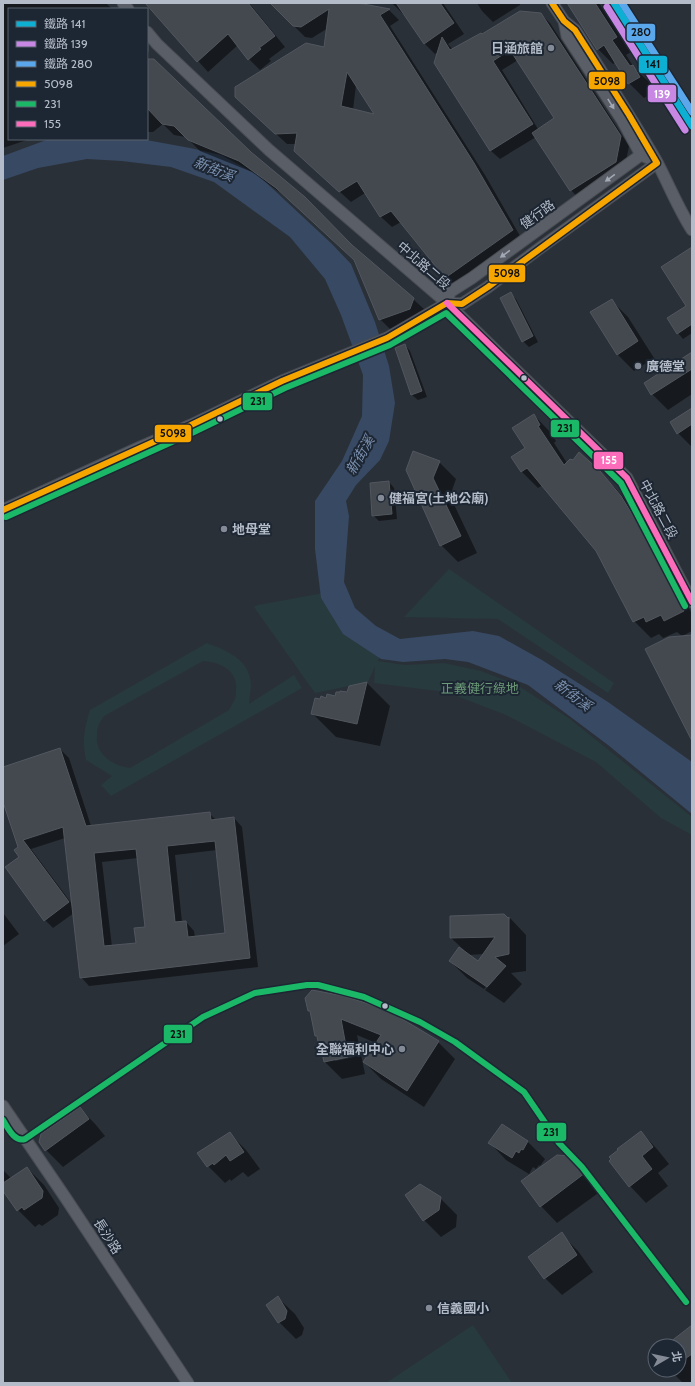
<svg xmlns="http://www.w3.org/2000/svg" width="695" height="1386" font-family="Cabin,'Noto Sans TC',sans-serif">
	<style>
		.green { fill: #273a3e; fill-rule: evenodd }
		.water { fill: #384963 }
		.shadow { fill: #0007; fill-rule: evenodd }
		.building { fill: #444950; stroke: #52575f; fill-rule: evenodd }
		.lines { fill: none; stroke-linecap: round; stroke-linejoin: round }
		.street-casing { stroke: #484c53; stroke-width: 13 }
		.street { stroke: #5a5e66; stroke-width: 11 }
		.bus-1-casing { stroke: #1d2633; stroke-width: 9 }
		.bus-2-casing { stroke: #1d2633; stroke-width: 9 }
		.bus-3-casing { stroke: #1d2633; stroke-width: 9 }
		.bus-1 { stroke: #f7a600; stroke-width: 6 }
		.bus-2 { stroke: #1ab867; stroke-width: 6 }
		.bus-3 { stroke: #fb6dba; stroke-width: 6 }
		.rail-1-casing { stroke: #1d2633; stroke-width: 10 }
		.rail-2-casing { stroke: #1d2633; stroke-width: 10 }
		.rail-3-casing { stroke: #1d2633; stroke-width: 10 }
		.rail-1 { stroke: #0dafd3; stroke-width: 7 }
		.rail-2 { stroke: #c787e3; stroke-width: 7 }
		.rail-3 { stroke: #5aa8eb; stroke-width: 7 }
		.oneway { fill: #a2a9b5 }
		.poi-dot { fill: #848b96; stroke: #1d2633; stroke-width: 1.5 }
		.bus-dot { fill: #b4bcc9; stroke: #1d2633; stroke-width: 1.5 }
		.labels { text-anchor: middle; stroke-width: 4; stroke-linejoin: round; paint-order: stroke }
		.poi-label { font-size: 13px; font-weight: bold; fill: #b4bcc9; stroke: #1d2633; text-anchor: start }
		.street-label { font-size: 13px; fill: #b4bcc9; stroke: #1d2633 }
		.park-label { font-size: 13px; fill: #6b9a76; stroke: #1d2633 }
		.water-label { font-size: 14px; font-style: italic; fill: #7c92b1; stroke: #1d2633 }
		.line-badge { stroke: #1d2633; stroke-width: 1.5 }
		.badge-label { font-size: 11px; text-anchor: middle; font-weight: bold; fill: #fff }
		.pale-badge-label { font-size: 11px; text-anchor: middle; font-weight: bold; fill: #111 }
	</style>
	<rect width="100%" height="100%" fill="#2a3038"/>
	<path class="green" d="M449,569L614,683L608,693L498,619L404,617Z
		M329,592L382,650L378,661L405,665L444,663L481,671L517,685L570,719L692,817V835L661,818L596,762L506,715L446,692L374,683L375,666L368,682L315,693L254,607L258,605Z
		M207,643C227,651 250,659 251,685C251,691 249,698 249,704L294,675L302,688L111,796L101,785L112,776L86,760C82,741 84,729 90,710ZM203,661C220,662 238,670 236,690C236,693 236,696 235,699C233,703 231,706 229,710L130,768C114,766 95,755 97,736C97,733 97,730 98,727C99,723 102,719 104,716Z
		M473,1325L512,1383H386Z"/>
	<path class="water" d="M49,139H141L190,148L221,155L258,175L332,244L351,264L375,322L389,366L395,403L389,441L380,460L356,485L346,501L349,516L344,582L355,608L376,626L400,639L473,631L499,636L542,660L608,702L692,762V814L608,745L528,685L468,662L445,659L403,662L381,659L343,634L321,598L315,549V501L342,461L362,416L363,375L341,315L325,279L290,237L214,182L171,167L122,161L87,159L38,168L3,180V156Z"/>
	<path class="shadow" d="M3,3H106L112,9H9V139H30L3,148Z
		M146,3H249L285,47L269,59L271,61L260,70L249,59L238,45L208,72Z
		M271,3H367L364,5L389,10L399,20L390,26L485,175L523,241L456,288L445,277L401,222L392,227L381,217L365,193L351,202L306,161L296,144H287L247,107L325,48L328,28L312,38L305,37ZM356,85L376,116L353,110Z
		M392,3H443L464,34L448,44L453,50L482,35L541,14L550,23L629,146L624,171L579,199L571,190L536,137L500,159L491,151L435,63L439,51L435,54L424,43L406,16H405ZM518,60L555,118L538,129L502,70Z
		M477,3H520V5L493,22L482,11Z
		M568,3H599L631,52L626,55L635,69L648,81L654,92L644,98L629,83L616,62L613,64L598,49Z
		M147,50L149,52V60L353,246L413,299L425,310L392,331L380,319L355,261L289,199L252,172L200,151L186,137L174,135L163,124L153,132H147Z
		M692,248V333L683,339L678,333L687,306Z
		M510,293L516,299L538,342L529,347L523,341Z
		M611,300L628,317L654,358L634,371L617,354Z
		M405,345L410,351L427,397L418,400L412,395Z
		M692,354V394L668,410L652,394Z
		M692,409V447L678,433Z
		M534,415L550,432L556,441L554,443L567,463L599,472L616,489L637,513L653,539L692,614V631L682,636L677,632L663,638L659,634L651,638L634,621L597,551L543,485L538,488L522,472L513,458L526,448Z
		M439,462L456,479L450,496L477,553L458,562L441,545L407,470Z
		M389,482L394,488L397,519L379,521L373,515Z
		M367,683L390,706L380,746L336,737L313,714L327,699L348,693L349,687Z
		M60,749L69,758L91,826L209,813L216,820L234,818L242,827L258,967L89,986L81,977L74,913L53,928L45,920L20,857L19,847L3,799V768ZM65,838L72,904L31,849ZM217,850L226,934L195,937L194,931L186,922H182L175,855ZM138,858L146,928L137,944L112,947L102,862Z
		M3,913L19,934L3,946Z
		M451,917L509,920L510,918L526,935V971L511,973L522,984L504,1003L485,990L496,978L495,977L484,989L467,978L450,961L464,950L451,938ZM484,954L478,962L468,955Z
		M308,1010L438,1042L455,1059L424,1107L381,1079L364,1062L376,1043L357,1035L365,1074L342,1079L325,1062L323,1055L321,1053L318,1038L316,1036L312,1013ZM353,1055L354,1057L335,1061V1059Z
		M80,1108L96,1125L105,1136L63,1167L46,1150Z
		M503,1125L528,1142L545,1159L540,1166L539,1165L536,1169L533,1167L529,1174L506,1160L490,1143Z
		M641,1132L657,1149L669,1164L658,1173L668,1186L646,1203L630,1186Z
		M229,1133L246,1150L260,1169L248,1177L243,1172L231,1181L230,1179L225,1183L208,1166Z
		M571,1157L588,1174L601,1191L557,1223L541,1206Z
		M27,1168L44,1185L59,1208L58,1215L42,1226L39,1224L35,1227L18,1210L3,1189V1170L12,1179Z
		M440,1198L457,1215L456,1227L441,1237L424,1220Z
		M561,1234L578,1251L593,1272L562,1295L545,1278Z
		M278,1298L295,1314L304,1328L302,1335L296,1339L279,1322Z
		M692,1326V1383H683L670,1370H679V1346H666Z"/>
	<path class="building" d="M145,3H248L275,36L259,48L261,49L248,60L228,34L197,62Z
		M270,3H358L390,9L380,15L474,163L513,230L445,278L391,211L380,217L357,181L339,192L294,151L297,133L275,134L235,97V87L306,43L324,47L329,9L301,27L293,26ZM347,72L374,114L341,106Z
		M396,3H440L454,23L424,44Z
		M567,3H595L617,37L612,40L630,66L633,65L640,77L628,84L604,45L597,50Z
		M520,11L541,13L621,136L616,162L570,191L532,133L554,118L510,50L493,61L533,124L490,151L434,63L442,37L450,50L481,33L482,34Z
		M147,59H154L251,152L305,197L352,245L414,298L410,309L379,320L354,260L276,188L239,161L188,140L174,126L162,124L147,108Z
		M692,247V324L677,334L667,318L686,306L661,267Z
		M511,292L533,336L522,342L500,298Z
		M612,299L638,341L617,355L590,312Z
		M405,344L422,391L411,395L395,348Z
		M692,352V369L651,395L644,383Z
		M692,408V424L677,434L670,422Z
		M534,414L540,425L538,426L564,465L570,459L573,460L579,452L600,471L621,496L637,522L684,611L664,621L661,615L646,622L644,617L633,622L596,551L527,468L521,472L511,457L525,448L512,428Z
		M413,451L440,461L433,478L461,536L440,546L406,470Z
		M389,481L392,514L372,516L370,483Z
		M692,635V741L645,649L669,637Z
		M367,682L357,724L311,714L315,698L320,699L321,696L326,698L327,694L335,696L336,692H340V691L347,692L349,686Z
		M60,748L86,826L210,812L211,820L234,817L250,958L80,978L63,827L23,840L69,902L44,921L5,867L19,857L14,850L18,847L3,802V767ZM215,841L225,933L188,937L186,921L175,922L167,846ZM136,849L145,927L134,928L136,943L104,946L94,853Z
		M504,914L508,918L509,917V954L495,957L506,966L487,987L449,961L459,947L478,961L495,937L450,938V916Z
		M312,990L344,996L387,1010L439,1041L407,1091L363,1062L381,1035L341,1019L348,1057L324,1062L322,1053H320L317,1036H315L310,1011H308L305,998Z
		M80,1107L89,1119L45,1151L39,1142L41,1134Z
		M502,1124L528,1141L523,1150L521,1149L519,1153L516,1151L512,1158L488,1143Z
		M641,1131L653,1147L642,1156L652,1169L629,1187L609,1161L611,1159L609,1157L618,1150L617,1149Z
		M230,1132L244,1152L230,1161L226,1155L214,1165L213,1163L207,1167L197,1153Z
		M557,1155L571,1156L585,1173L540,1207L521,1181Z
		M27,1167L43,1191L42,1198L24,1210L22,1207L17,1211L3,1191V1183Z
		M420,1184L441,1197L439,1210L423,1221L405,1195Z
		M562,1232L577,1255L544,1279L528,1257Z
		M278,1296L287,1311L285,1319L278,1323L266,1305Z
		M692,1325V1354L679,1363V1346H665Z"/>
	<g class="lines">
		<g class="street-casing">
			<path id="street" d="M123,3L128,9
				M552,3L564,21L567,36L622,120L641,155L648,158
				M564,21L575,30C603,74 631,117 657,162C669,185 678,208 692,230
				M147,32L157,44L269,150L447,303L627,478L692,602
				M447,303L450,292L472,278L649,149
				M3,510L136,449L191,425L282,381L387,338L447,303L462,304L488,287L540,248L657,163
				M3,1106L65,1197L188,1383"/>
		</g>
		<use href="#street" class="street"/>
		<g class="bus-1-casing">
			<path id="bus-1" d="M552,3L564,21L575,30L629,115L657,163
				M3,510L191,425L282,381L387,338L447,303L462,304L488,287L657,163"/>
		</g>
		<g class="bus-2-casing">
			<path id="bus-2" d="M6,517L194,432L285,388L390,345L446,313L621,483L685,606
				M3,1120C8,1128 14,1142 25,1139L203,1017L255,993L307,985H318L364,997L420,1022L455,1042L524,1092L559,1143L582,1167L686,1302"/>
		</g>
		<g class="bus-3-casing">
			<path id="bus-3" d="M447,303L627,478L692,602"/>
		</g>
		<use href="#bus-1" class="bus-1"/>
		<use href="#bus-2" class="bus-2"/>
		<use href="#bus-3" class="bus-3"/>
		<g class="rail-1-casing">
			<path id="rail-1" d="M614,3L692,126"/>
		</g>
		<g class="rail-2-casing">
			<path id="rail-2" d="M607,7L685,130"/>
		</g>
		<g class="rail-3-casing">
			<path id="rail-3" d="M622,3L692,112"/>
		</g>
		<use href="#rail-1" class="rail-1"/>
		<use href="#rail-2" class="rail-2"/>
		<use href="#rail-3" class="rail-3"/>
	</g>
	<defs><path id="oneway-solid" d="M-6-.8H1V-3.2L6.5 0L1 3.2V.8H-6Z"/></defs>
	<g class="oneway">
		<use href="#oneway-solid" transform="translate(611 104) rotate(58)"/>
		<use href="#oneway-solid" transform="translate(610 178) rotate(144)"/>
		<use href="#oneway-solid" transform="translate(505 254) rotate(144)"/>
	</g>
	<g class="poi-dot">
		<circle cx="551" cy="48" r="4"/>
		<circle cx="638" cy="366" r="4"/>
		<circle cx="381" cy="498" r="4"/>
		<circle cx="224" cy="529" r="4"/>
		<circle cx="402" cy="1049" r="4"/>
		<circle cx="429" cy="1308" r="4"/>
	</g>
	<g class="bus-dot">
		<circle cx="524" cy="378" r="3.5"/>
		<circle cx="220" cy="419" r="3.5"/>
		<circle cx="385" cy="1006" r="3.5"/>
	</g>
	<g class="labels">
		<g class="poi-label">
			<text x="543" y="53" text-anchor="end">日涵旅館</text>
			<text x="646" y="371">廣德堂</text>
			<text x="389" y="503">健福宮(土地公廟)</text>
			<text x="232" y="534">地母堂</text>
			<text x="394" y="1054" text-anchor="end">全聯福利中心</text>
			<text x="437" y="1313">信義國小</text>
		</g>
		<g class="street-label">
			<text transform="translate(537 214) rotate(-36)" y="5">健行路</text>
			<text transform="translate(424 265) rotate(41)" y="5">中北路二段</text>
			<text transform="translate(659 509) rotate(62)" y="5">中北路二段</text>
			<text transform="translate(108 1236) rotate(57)" y="5">長沙路</text>
		</g>
		<g class="park-label">
			<text x="480" y="693">正義健行綠地</text>
		</g>
		<g class="water-label">
			<text transform="translate(214 169) rotate(22)" y="5">新街溪</text>
			<text transform="translate(360 455) rotate(-60)" y="5">新街溪</text>
			<text transform="translate(573 695) rotate(37)" y="5">新街溪</text>
		</g>
	</g>
	<g class="line-badge">
		<rect x="626" y="23" width="30" height="19" rx="4" fill="#5aa8eb"/>
		<rect x="638" y="55" width="30" height="19" rx="4" fill="#0dafd3"/>
		<rect x="588" y="71" width="38" height="19" rx="4" fill="#f7a600"/>
		<rect x="647" y="84" width="30" height="19" rx="4" fill="#c787e3"/>
		<rect x="488" y="264" width="38" height="19" rx="4" fill="#f7a600"/>
		<rect x="242" y="392" width="31" height="19" rx="4" fill="#1ab867"/>
		<rect x="550" y="419" width="30" height="19" rx="4" fill="#1ab867"/>
		<rect x="154" y="424" width="38" height="19" rx="4" fill="#f7a600"/>
		<rect x="593" y="451" width="31" height="19" rx="4" fill="#fb6dba"/>
		<rect x="163" y="1024" width="30" height="20" rx="4" fill="#1ab867"/>
		<rect x="536" y="1122" width="31" height="20" rx="4" fill="#1ab867"/>
	</g>
	<g class="badge-label">
		<text x="662" y="98">139</text>
		<text x="609" y="464">155</text>
	</g>
	<g class="pale-badge-label">
		<text x="641" y="36">280</text>
		<text x="653" y="68">141</text>
		<text x="607" y="85">5098</text>
		<text x="507" y="277">5098</text>
		<text x="258" y="405">231</text>
		<text x="565" y="432">231</text>
		<text x="173" y="437">5098</text>
		<text x="178" y="1038">231</text>
		<text x="551" y="1136">231</text>
	</g>
	<rect width="695" height="1386" fill="none" stroke="#b4bcc9" stroke-width="8"/>
	<rect x="8" y="8" width="140" height="132" fill="#1d2633" stroke="#59626f"/>
	<rect x="16" y="21" width="20" height="6" fill="#0dafd3" stroke="#59626f"/>
	<text x="44" y="28" font-size="12" fill="#b4bcc9">鐵路 141</text>
	<rect x="16" y="41" width="20" height="6" fill="#c787e3" stroke="#59626f"/>
	<text x="44" y="48" font-size="12" fill="#b4bcc9">鐵路 139</text>
	<rect x="16" y="61" width="20" height="6" fill="#5aa8eb" stroke="#59626f"/>
	<text x="44" y="68" font-size="12" fill="#b4bcc9">鐵路 280</text>
	<rect x="16" y="81" width="20" height="6" fill="#f7a600" stroke="#59626f"/>
	<text x="44" y="88" font-size="12" fill="#b4bcc9">5098</text>
	<rect x="16" y="101" width="20" height="6" fill="#1ab867" stroke="#59626f"/>
	<text x="44" y="108" font-size="12" fill="#b4bcc9">231</text>
	<rect x="16" y="121" width="20" height="6" fill="#fb6dba" stroke="#59626f"/>
	<text x="44" y="128" font-size="12" fill="#b4bcc9">155</text>
	<g transform="translate(667 1358) rotate(81)"><circle r="19" fill="#1d2633" stroke="#59626f"/>
	<path d="M0-3L7 15L0 10L-7 15Z" fill="#848b96"/>
	<text y="-6" font-size="11" font-weight="bold" text-anchor="middle" fill="#b4bcc9">北</text>
	</g>
</svg>
